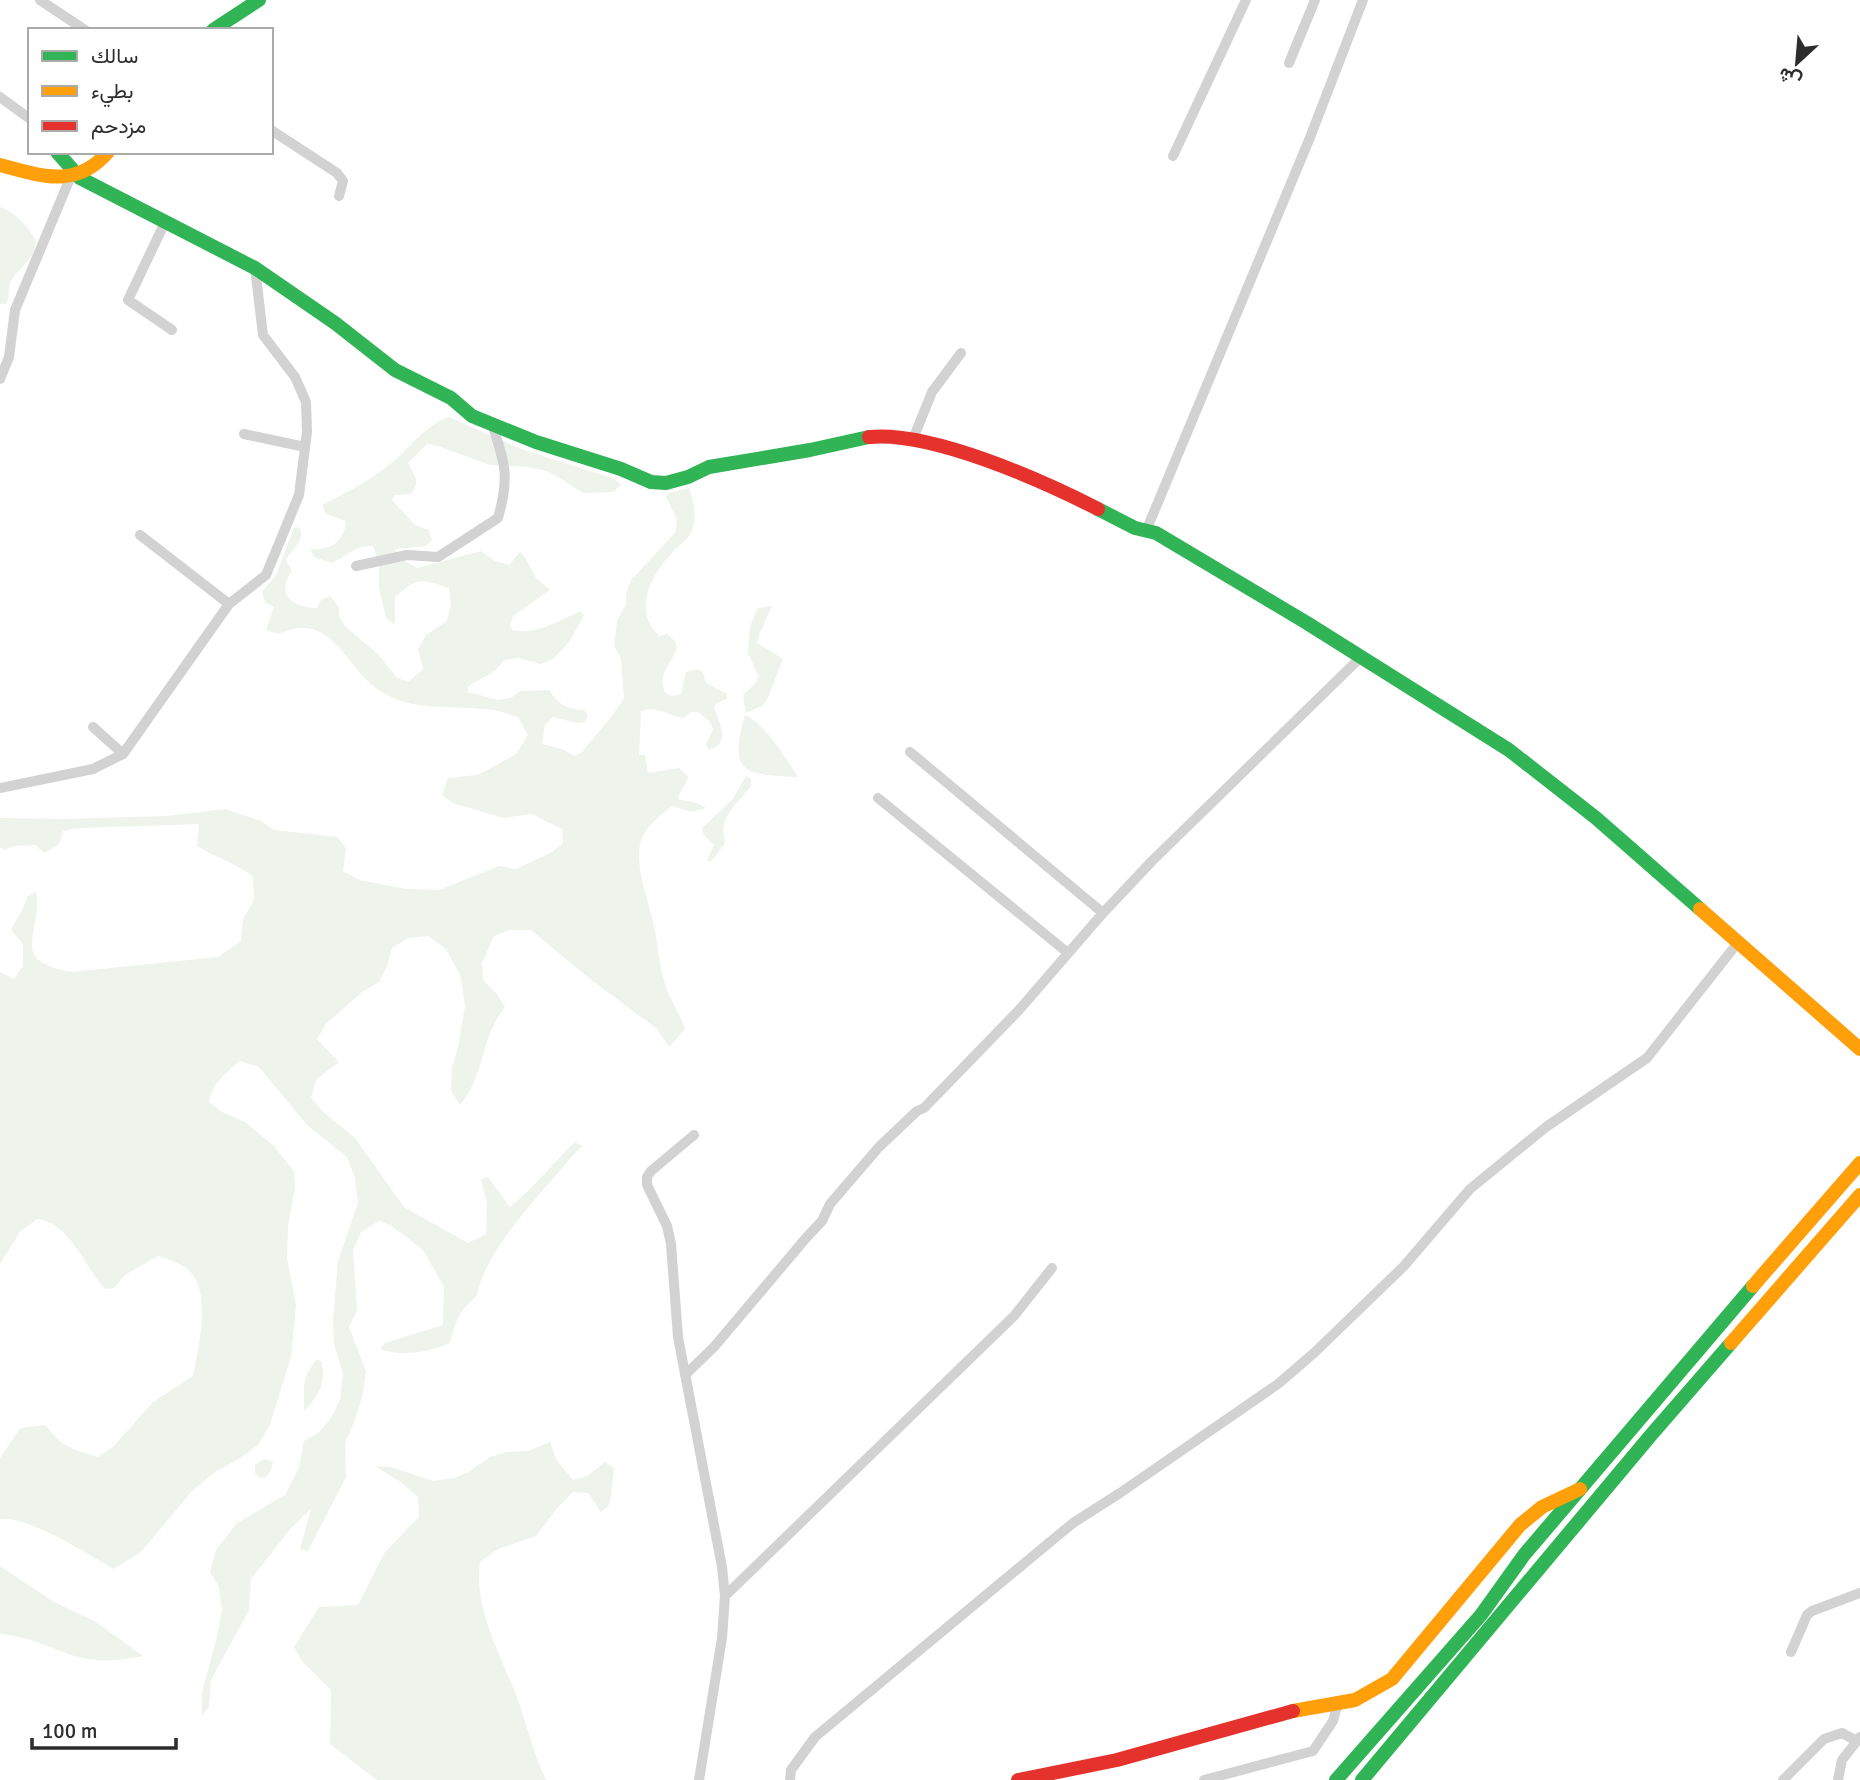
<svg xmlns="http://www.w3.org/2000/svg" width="1860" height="1780" font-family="Signika,Vazirmatn,sans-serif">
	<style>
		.green { fill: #eef3eb }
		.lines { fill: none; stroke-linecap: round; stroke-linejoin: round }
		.street { stroke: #d2d2d2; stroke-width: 10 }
		.fast { stroke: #30b455; stroke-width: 14 }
		.slow { stroke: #ff9f0a; stroke-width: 14 }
		.jam { stroke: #e5322d; stroke-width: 14 }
	</style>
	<rect width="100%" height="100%" fill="#fff"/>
	<path class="green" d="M0,207C16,213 28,226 36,241C35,247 34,253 30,258C23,268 12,274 9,287C8,294 10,297 6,304H0Z
		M449,417L521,449L612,478L621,484L614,492L583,493L555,475L543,470L528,467L490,465L438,446L427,444L408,463C415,476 421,483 410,494L395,495L392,500L415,525L429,530L432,540L426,546L395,549L398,557L417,568L481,551L495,561L509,565L520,552L526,559L536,578L550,590L513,616L510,625L512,630C534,636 561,620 580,611L584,615L570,641L553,659L541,664L518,658L504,660C493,676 483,676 468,687V692L498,700L511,698L520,691L549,690C558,704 567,710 584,710L588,715L585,722L577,723L553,717L545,725L542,744L562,749L575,756L582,752L611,717L624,698L621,659L614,646L617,621L626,604V594L631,580L675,533L677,520L666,497L668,493L689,488C694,501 697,517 692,531C688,541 677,546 670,555C650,578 633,610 659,636L667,634L675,641L677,648C670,667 657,673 665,693L672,696L681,694L686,672L696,669L703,672L706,683L727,694V698L716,704L714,708C719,722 732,743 709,750L706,745L713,729L710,722L698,712H691L684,718C668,716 657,705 641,711L639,755H645L648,773L679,768L688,776C687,786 679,790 678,799L697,803L706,808L691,812L673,806C660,814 646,826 641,841C633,865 651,907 655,931C658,949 660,967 665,984C670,1000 680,1013 685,1029L669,1047L657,1029L590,979L531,930H509L494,936L482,963L483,980L497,994L505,1007C480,1038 485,1076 460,1105L451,1091L452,1068L459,1043L465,1006L461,977L446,949L428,936L408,938L392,948L387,966L379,982L362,992L326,1024L317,1039L339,1062L317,1079L311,1097L322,1111L355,1138L404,1207L468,1243L486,1234L487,1204L481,1179L488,1177L510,1207C534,1188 553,1163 575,1142L583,1146L573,1155C544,1191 484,1250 477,1296C460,1310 455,1321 450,1343C431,1352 400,1357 380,1349L385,1343L443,1325L444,1287L423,1250L392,1226L379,1221L361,1232L353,1250L357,1310L349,1327L366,1371L363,1394L354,1422L345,1443L346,1477L308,1551L300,1549L311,1509L291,1528L251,1579L249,1610L211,1680L209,1707L202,1715V1692L218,1633L222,1609L219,1587L210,1572L216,1550L237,1523L285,1495L299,1468L304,1441L318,1433L331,1418L340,1400L343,1374L334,1344L333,1321L338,1261L358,1203L355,1178L347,1157L307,1125L259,1067L240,1061C227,1072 211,1084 209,1102L222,1112L245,1122L273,1145L294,1171L295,1187L288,1227L287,1258L296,1305L291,1356L270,1425L258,1445L239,1459L215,1472L193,1490L142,1551L114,1569C89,1555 27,1515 0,1519V1458L20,1428L46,1425C58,1445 75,1451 98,1457L114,1446L153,1402L193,1376C198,1349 211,1298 192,1274C185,1264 169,1260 158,1256L125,1275L114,1288L105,1289C84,1267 71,1223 37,1219L20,1232L0,1264V972L14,979L23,966V944L11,930C16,918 24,910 27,897L36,891C43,936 6,960 72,972L218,957L241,941L243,919L254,900L253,876C235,863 215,857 197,846L199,824L80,828L63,831L59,844L44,853L35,845L14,846L4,850L0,847V818L62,819L167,816L225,809L261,821L274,830L337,837L346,848L343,871L359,880L380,884L407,889L439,890L499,866L516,869L552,852L563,843L562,829L532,814L503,818L453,803L442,795L448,778L477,775L495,766L516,754L528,735L518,717C510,715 501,711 493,710C453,704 412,714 377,689C346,667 330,609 279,634L266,630L274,607L265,602L262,592L276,575L294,528L300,527C305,544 292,547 286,560L292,571C275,594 293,608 317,608L321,600L330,596L339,607V616L345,626L379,655L396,677L408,682L423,669L418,649L426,635L447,621L451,604L449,588C423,579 416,577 395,597V625L386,618L379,588V563L373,546C353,546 349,555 332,563L314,557L310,549C331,550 344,543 346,521L326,514L322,505C344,494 369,481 389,465C410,449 423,426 449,417Z
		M772,606L759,635L757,643L783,659L767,700L762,706L746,713L743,695L757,681L758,675L748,653L750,626L758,608Z
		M745,715C765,723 786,759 798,777C746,774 727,776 745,715Z
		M746,776L751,779V786C736,805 718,817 725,843L711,862L707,860L714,845L703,834L702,828L732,800Z
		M317,1359L322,1362C326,1383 319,1396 304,1411C305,1386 300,1380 317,1359Z
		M550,1442L556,1459L573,1480L587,1476L605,1462L614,1468L610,1504L601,1512L588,1493L573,1492L558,1507L536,1536L498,1549L480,1562C473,1610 503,1658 519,1703C528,1729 534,1755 546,1780H377L330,1744L331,1690L302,1661L294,1647L319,1607L358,1605L385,1552L419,1517L418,1497L402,1483L375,1466L391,1467L433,1481L455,1478L470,1471L490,1457L507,1452L528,1451Z
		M264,1459L273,1462L271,1470L266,1477L260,1478L255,1473V1465Z
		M0,1566L54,1602L96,1622L143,1656C121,1660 100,1663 78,1657C51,1649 29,1636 0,1634Z"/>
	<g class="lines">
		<path class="street" d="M40,0L85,30
			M1289,63L1315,0
			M0,97L30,119
			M271,130L337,173L343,181L339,196
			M1173,156L1246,0
			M166,220L128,300L172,330
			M0,379L9,357L15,310L71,176
			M244,434L305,447
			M913,439L932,392L961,353
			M1146,531L1309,140L1363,0
			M140,535L229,604
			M356,566L407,555L438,557L498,518C510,476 505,464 492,424
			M93,727L123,754
			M910,752L1103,913
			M0,788L93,769L123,754L229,604L266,575L299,495L307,432L306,402L295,377L263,335L255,268
			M878,798L1068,953
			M694,1135L651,1171L647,1177V1185L667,1226L671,1244L678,1337L722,1567L725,1596L722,1638L699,1780
			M685,1375L714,1347L806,1238L822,1221L830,1204L879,1147L917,1111L924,1108L1019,1010L1103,913L1152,861L1361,657
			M725,1596L1014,1316L1052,1268
			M1791,1652L1807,1615L1812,1611L1860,1593
			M790,1780L791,1770L815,1737L1073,1523L1120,1493L1278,1384L1314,1353L1404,1266L1470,1189L1546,1127L1647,1058L1739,941
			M1204,1780L1313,1751L1333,1721L1338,1703
			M1783,1780L1824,1739L1842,1733L1857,1741
			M1838,1780L1842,1760L1860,1737"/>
		<path class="fast" d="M213,30L259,0
			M57,152L80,178L255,268L335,323L395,370L451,398L472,416L536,442L621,469L651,482L666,483L688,477L709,467L810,450L869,437
			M1098,509L1135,528L1156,533L1307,623L1509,750L1596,818L1700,909
			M1336,1780L1481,1615L1524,1555L1753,1286
			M1362,1780L1651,1435L1731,1343"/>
		<path class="slow" d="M0,165C41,176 76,189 108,152
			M1700,909L1860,1049
			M1753,1286L1860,1163
			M1731,1343L1860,1195
			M1293,1711L1355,1700L1392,1679L1520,1525L1542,1507L1580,1489"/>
		<path class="jam" d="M869,437C932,431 1041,480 1098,509
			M1018,1780L1117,1760L1293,1711"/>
	</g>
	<rect x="28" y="28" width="245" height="126" fill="#ffffff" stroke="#ababab" stroke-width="2"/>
	<rect x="42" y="51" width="35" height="10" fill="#30b455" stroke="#ababab" stroke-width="2"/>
	<text x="91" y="63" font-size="21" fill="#2d2d2d">سالك</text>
	<rect x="42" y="86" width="35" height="10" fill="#ff9f0a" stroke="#ababab" stroke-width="2"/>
	<text x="91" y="98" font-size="21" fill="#2d2d2d">بطيء</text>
	<rect x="42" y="121" width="35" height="10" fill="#e5322d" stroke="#ababab" stroke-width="2"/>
	<text x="91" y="133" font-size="21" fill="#2d2d2d">مزدحم</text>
	<g transform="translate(1797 63) rotate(206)" stroke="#ffffff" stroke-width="5" paint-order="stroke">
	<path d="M0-5L12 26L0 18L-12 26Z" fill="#2d2d2d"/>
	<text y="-10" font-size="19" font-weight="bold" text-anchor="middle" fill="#2d2d2d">ش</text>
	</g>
	<path d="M32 1738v10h144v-10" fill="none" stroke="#2d2d2d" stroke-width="3.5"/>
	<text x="42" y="1738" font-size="21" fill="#2d2d2d" stroke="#ffffff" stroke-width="5" paint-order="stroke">100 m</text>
</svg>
